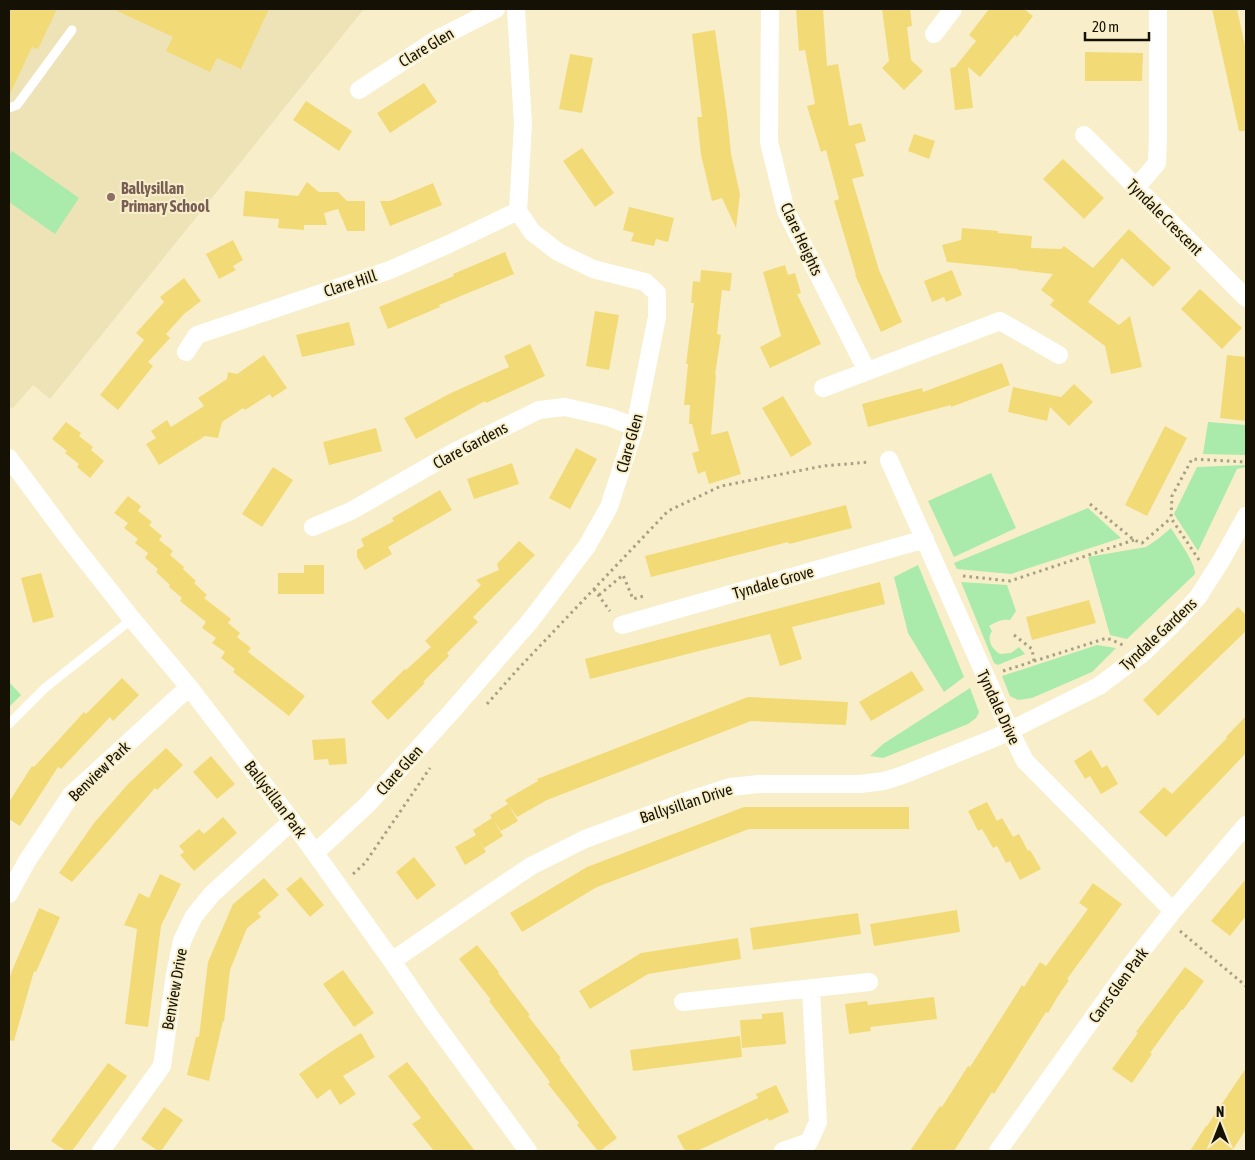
<svg xmlns="http://www.w3.org/2000/svg" width="1255" height="1160" font-family="'Asap Condensed',sans-serif">
	<style>
		.built { fill: #eee3b7 }
		.green { fill: #aaeaab }
		.building { fill: #f2da77 }
		.lines { fill: none; stroke-linecap: round; stroke-linejoin: round }
		.path { stroke: #a7a083; stroke-width: 3; stroke-dasharray: 2.5 4; stroke-linecap: butt }
		.service { stroke: #fff; stroke-width: 9 }
		.minor { stroke: #fff; stroke-width: 18 }
		.education-dot { fill: #8d6e63; stroke: #f8efca; stroke-width: 2 }
		.labels { text-anchor: middle; stroke-width: 4; stroke-linejoin: round; paint-order: stroke }
		.street-label { font-size: 16px; fill: #151205; stroke: #f8efca }
		.education-label { font-size: 16px; font-weight: bold; fill: #785e54; stroke: #f8efca; text-anchor: start }
	</style>
	<rect width="100%" height="100%" fill="#f8efca"/>
	<path class="built" d="M9,9H364L50,399L33,385L12,409L9,405Z"/>
	<path class="green" d="M12,151L79,198L55,234L9,202V155Z
		M1208,422L1246,425V455L1203,454Z
		M1246,465V467L1237,469L1198,551L1174,514L1197,467Z
		M991,473L1016,528L954,557L928,501Z
		M1088,508L1121,538L1011,574L957,569L954,563Z
		M1171,528C1177,538 1196,564 1195,574L1127,639L1110,635L1088,557L1146,547L1158,539Z
		M918,565L964,677L944,692L908,633L894,577Z
		M961,582L1007,585L1016,611L1010,620C1002,619 996,622 989,626L992,631C986,640 992,649 1000,654L1011,653L1019,647L1025,654L998,665L994,663Z
		M1097,645L1116,648L1092,672L1032,698L1018,700L1010,696L1002,676Z
		M9,682L21,695L9,707Z
		M970,688L979,712L976,718L968,724L883,758L870,756L883,744Z"/>
	<path class="building" d="M9,9H57L38,49L32,47L9,96Z
		M113,9H269L241,69L217,58L210,72L166,51L173,37Z
		M796,9H823L827,66L838,64L849,126L861,123L866,141L855,144L864,176L852,179L879,270L902,322L881,332L855,275H856L834,201L839,199L826,150L821,152L807,106L815,104L805,50L799,51Z
		M882,9H910L912,26L907,27L911,60L923,71L904,90L882,68L889,61Z
		M989,9H1024L1033,16L1017,37L1015,35L980,77L968,67L973,108L955,110L950,68L955,67L976,41L969,35Z
		M1212,9H1237L1246,50V131H1239Z
		M715,30L727,114L731,154L740,194L736,228L722,198L712,201L701,155L697,117H702L692,34Z
		M1085,52L1143,53L1142,81H1085Z
		M570,54L593,58L582,113L559,109Z
		M424,83L437,102L390,133L377,113Z
		M306,101L352,131L339,151L293,120Z
		M914,134L935,141L929,159L908,151Z
		M582,148L614,193L595,207L563,161Z
		M1063,159L1104,198L1084,219L1043,179Z
		M307,182L319,192H338L347,201H365V231H347L338,209L324,213L327,225H304V230L278,228L279,219L243,216L245,191L298,196Z
		M433,183L442,205L390,226L380,201H390Z
		M629,207L674,218L668,242L656,239L654,246L631,241L634,233L623,230Z
		M962,228L998,231V233L1032,236L1031,248L1061,249L1064,246L1093,268L1129,229L1171,268L1153,287L1122,258L1088,302L1119,325L1130,316L1142,367L1111,374L1105,346L1050,305L1054,300L1041,290L1053,274L1018,270V269L947,262L942,245L961,240Z
		M233,240L243,260L233,266L236,270L219,279L206,254Z
		M505,252L514,274L439,305L440,307L388,329L379,307L454,276L453,274Z
		M785,265L788,275L795,273L801,293L797,294L821,344L770,368L760,347L781,336L763,272Z
		M701,270L732,273L730,291L722,290L717,334L721,335L715,375H716L711,435L728,431L741,474L709,484L705,471L698,474L692,453L699,451L692,424H689L690,405H684L688,364H686L694,303H691L693,281L700,282Z
		M952,270L962,295L946,302L944,297L932,302L924,281Z
		M184,278L201,301L184,314L166,334L170,338L148,362L153,366L118,410L100,395L144,340L136,333L164,302L160,297Z
		M1200,289L1242,328L1222,349L1181,309Z
		M595,311L619,315L609,370L586,366Z
		M349,322L355,345L302,357L296,335Z
		M530,344L545,376L486,403L485,401L416,439L404,418L451,393L509,367L504,356Z
		M264,355L287,388L272,398L270,394L245,410L243,408L222,422L218,438L205,436L159,465L146,444L156,438L151,431L167,420L171,427L204,406L198,398L227,379L228,372L237,374Z
		M1227,355L1246,357V421L1220,418Z
		M1002,363L1010,385L951,407V405L868,427L862,404L922,388L923,392Z
		M1074,384L1093,402L1069,426L1050,407L1047,421L1008,412L1013,387L1061,397Z
		M783,396L812,444L791,457L762,408Z
		M66,422L81,433L79,436L93,447L91,450L104,461L90,478L77,467L79,464L65,453L67,451L52,439Z
		M1165,426L1187,438L1147,516L1125,505Z
		M376,428L382,451L329,465L323,442Z
		M576,448L597,459L570,509L549,498Z
		M512,463L519,484L474,499L467,479Z
		M273,467L293,480L262,527L242,514Z
		M440,490L452,510L388,547L392,554L365,570L357,557V550L364,546L361,539L394,521L392,518Z
		M128,496L141,506L138,511L152,522L149,525L162,536L159,540L173,551L170,555L184,567L183,569L196,581L194,583L207,595L204,598L231,619L228,623L240,633L237,637L251,648L248,652L305,696L289,716L233,672L235,669L221,658L225,652L212,643L216,638L202,628L206,622L180,601L182,598L169,587L170,585L156,572L158,569L145,558L148,553L135,543L138,539L124,528L128,523L114,513Z
		M846,505L852,528L789,544L788,542L651,577L645,556Z
		M519,541L535,555L473,617L478,622L447,653L449,656L423,682L425,683L388,720L371,702L405,669L406,670L431,647L425,641L481,585L476,580L499,570L497,564Z
		M304,565H324V594H278V573H304Z
		M41,573L54,617L33,623L21,578Z
		M880,582L885,604L792,627L802,659L780,666L770,634L707,649L590,679L585,659Z
		M1089,600L1096,623L1032,640L1026,617Z
		M1238,607L1246,615V631L1158,716L1143,700Z
		M912,671L924,690L871,721L859,702Z
		M122,678L139,695L113,721L110,717L61,769L58,767L20,826L9,819V802L32,766L34,767L84,712L86,714Z
		M748,697L848,702L846,725L751,721L547,800L517,817L505,800L538,781L537,779Z
		M1246,716V753L1166,837L1139,812L1164,787L1172,794L1227,738L1226,737Z
		M345,738L347,764L329,765L328,759L314,760L312,740Z
		M166,748L183,765L157,790L155,788L72,882L59,873L94,823L128,784Z
		M1091,750L1102,768L1107,765L1118,784L1101,794L1090,776L1085,779L1074,761Z
		M211,756L235,784L217,799L193,772Z
		M987,802L997,821L1002,818L1013,837L1019,834L1028,851L1030,850L1041,869L1020,880L1010,861L1006,863L997,846L993,848L982,829L978,831L968,811Z
		M508,804L518,821L501,831L494,821L503,836L484,848L478,839L486,852L465,865L455,847L476,835L473,830L492,818L490,815Z
		M744,807H909V829H749L597,887L522,932L510,913L587,867Z
		M223,817L237,833L194,871L180,855L184,852L179,846L199,829L204,834Z
		M414,857L436,885L417,900L396,872Z
		M160,874L181,884L161,926L148,1027L125,1024L137,929L124,925L139,893L149,898Z
		M301,877L324,905L310,917L286,889Z
		M264,878L279,895L258,913L261,917L247,928L230,970L224,1022L223,1021L209,1081L187,1075L196,1037H199L208,962L233,904Z
		M1246,879V916L1230,936L1211,921Z
		M1093,883L1122,904L1067,979L1069,980L1058,996L1048,1013L1046,1012L994,1094L992,1092L954,1151H910L940,1106L942,1107L968,1066L970,1067L1012,1001L1022,985L1024,987L1040,962L1046,966L1088,909L1079,903Z
		M39,908L60,917L36,972L34,971L14,1041L9,1040V982L11,973Z
		M957,910L960,932L874,946L870,924Z
		M858,913L861,934L753,950L750,928Z
		M738,938L741,959L648,974L590,1009L579,991L641,953Z
		M477,945L499,972L498,973L530,1015L528,1016L561,1058L559,1059L617,1138L600,1151H598L577,1125L579,1123L548,1084L550,1082L489,1001L491,1000L459,959Z
		M1185,967L1204,981L1183,1010L1182,1009L1150,1053L1152,1054L1132,1083L1112,1069L1138,1033L1136,1032Z
		M343,970L374,1013L354,1027L323,984Z
		M934,997L937,1019L870,1027L871,1031L849,1034L845,1004L867,1001L868,1005Z
		M783,1012L786,1044L742,1048L740,1020L762,1019V1014Z
		M361,1033L375,1057L343,1076L356,1094L340,1105L330,1089L317,1099L299,1074L335,1049Z
		M740,1036L742,1057L633,1071L630,1050Z
		M407,1062L429,1090H428L475,1151H434L412,1124L421,1118L388,1076Z
		M108,1063L127,1076L72,1151H66L51,1141Z
		M1246,1068V1129L1232,1151H1190L1206,1126H1207Z
		M776,1085L789,1112L769,1121L768,1118L697,1151H685L677,1136L758,1098L756,1094Z
		M164,1107L183,1120L161,1151H158L141,1139Z"/>
	<g class="lines">
		<path class="path" d="M1090,504L1134,540L1142,543L1171,518
			M1199,560L1171,518L1172,496L1192,459L1246,462
			M963,576L1010,581L1134,540
			M594,589L610,611
			M599,595L623,575L633,599L644,596
			M1014,635L1032,649L1034,661
			M1003,671L1107,638L1123,645
			M487,704L518,669L668,511L721,486L823,466L870,462
			M353,874L365,863L430,768
			M1180,931L1246,986"/>
		<path class="service" d="M9,108L17,105L72,30
			M9,724L45,688L132,619"/>
		<path class="minor" d="M770,9L769,142L786,211L867,371
			M934,34L953,9
			M359,90L437,39L496,9
			M1084,135L1246,298
			M1136,188L1157,163L1158,135V9
			M186,352L197,335L390,270L449,244L518,211
			M823,388L1000,321L1059,355
			M9,458L69,539L132,619L189,687L292,821L392,961L431,1018L528,1151
			M889,460L1010,731L1025,761L1173,911
			M313,527L351,511L454,452L539,410L565,407L609,417L635,427
			M622,625L925,539
			M316,852L368,804L453,710L531,620L587,546L609,507L635,427L657,317V293L645,282L593,269L558,252L532,232L518,211L523,124L516,9
			M9,894L27,861L71,795L189,687
			M392,961L466,910L531,866L585,839L690,800L730,787L759,784H860L884,781L903,775L997,737L1099,686L1143,653L1174,623L1198,597L1221,561L1246,516
			M683,1002L869,982
			M101,1151L162,1066L175,974L182,941L194,916L212,894L292,821
			M783,1151L809,1142L818,1122L811,989
			M998,1151L1130,966L1173,911L1246,825"/>
	</g>
	<circle class="education-dot" cx="111" cy="197" r="5"/>
	<g class="labels">
		<g class="street-label">
			<text transform="translate(426 47) rotate(-31)" y="6">Clare Glen</text>
			<text transform="translate(1165 217) rotate(45)" y="6">Tyndale Crescent</text>
			<text transform="translate(802 239) rotate(65)" y="6">Clare Heights</text>
			<text transform="translate(350 283) rotate(-18)" y="6">Clare Hill</text>
			<text transform="translate(629 443) rotate(-74)" y="6">Clare Glen</text>
			<text transform="translate(470 445) rotate(-28)" y="6">Clare Gardens</text>
			<text transform="translate(773 582) rotate(-16)" y="6">Tyndale Grove</text>
			<text transform="translate(1158 634) rotate(-43)" y="6">Tyndale Gardens</text>
			<text transform="translate(999 707) rotate(65)" y="6">Tyndale Drive</text>
			<text transform="translate(399 770) rotate(-48)" y="6">Clare Glen</text>
			<text transform="translate(99 771) rotate(-44)" y="6">Benview Park</text>
			<text transform="translate(276 799) rotate(53)" y="6">Ballysillan Park</text>
			<text transform="translate(686 803) rotate(-18)" y="6">Ballysillan Drive</text>
			<text transform="translate(1118 985) rotate(-54)" y="6">Carrs Glen Park</text>
			<text transform="translate(174 989) rotate(-80)" y="6">Benview Drive</text>
		</g>
		<g class="education-label">
			<text x="121" y="194">Ballysillan<tspan x="121" dy="18">Primary School</tspan></text>
		</g>
	</g>
	<rect width="1255" height="1160" fill="none" stroke="#151205" stroke-width="20"/>
	<g transform="translate(1220 1125)" stroke="#f8efca" stroke-width="4" paint-order="stroke">
	<path d="M0-4L9 19L0 12L-9 19Z" fill="#151205"/>
	<text y="-8" font-size="14" font-weight="bold" text-anchor="middle" fill="#151205">N</text>
	</g>
	<path d="M1085 32v8h64v-8" fill="none" stroke="#151205" stroke-width="2.5"/>
	<text x="1092" y="32" font-size="15" fill="#151205" stroke="#f8efca" stroke-width="4" paint-order="stroke">20 m</text>
</svg>
